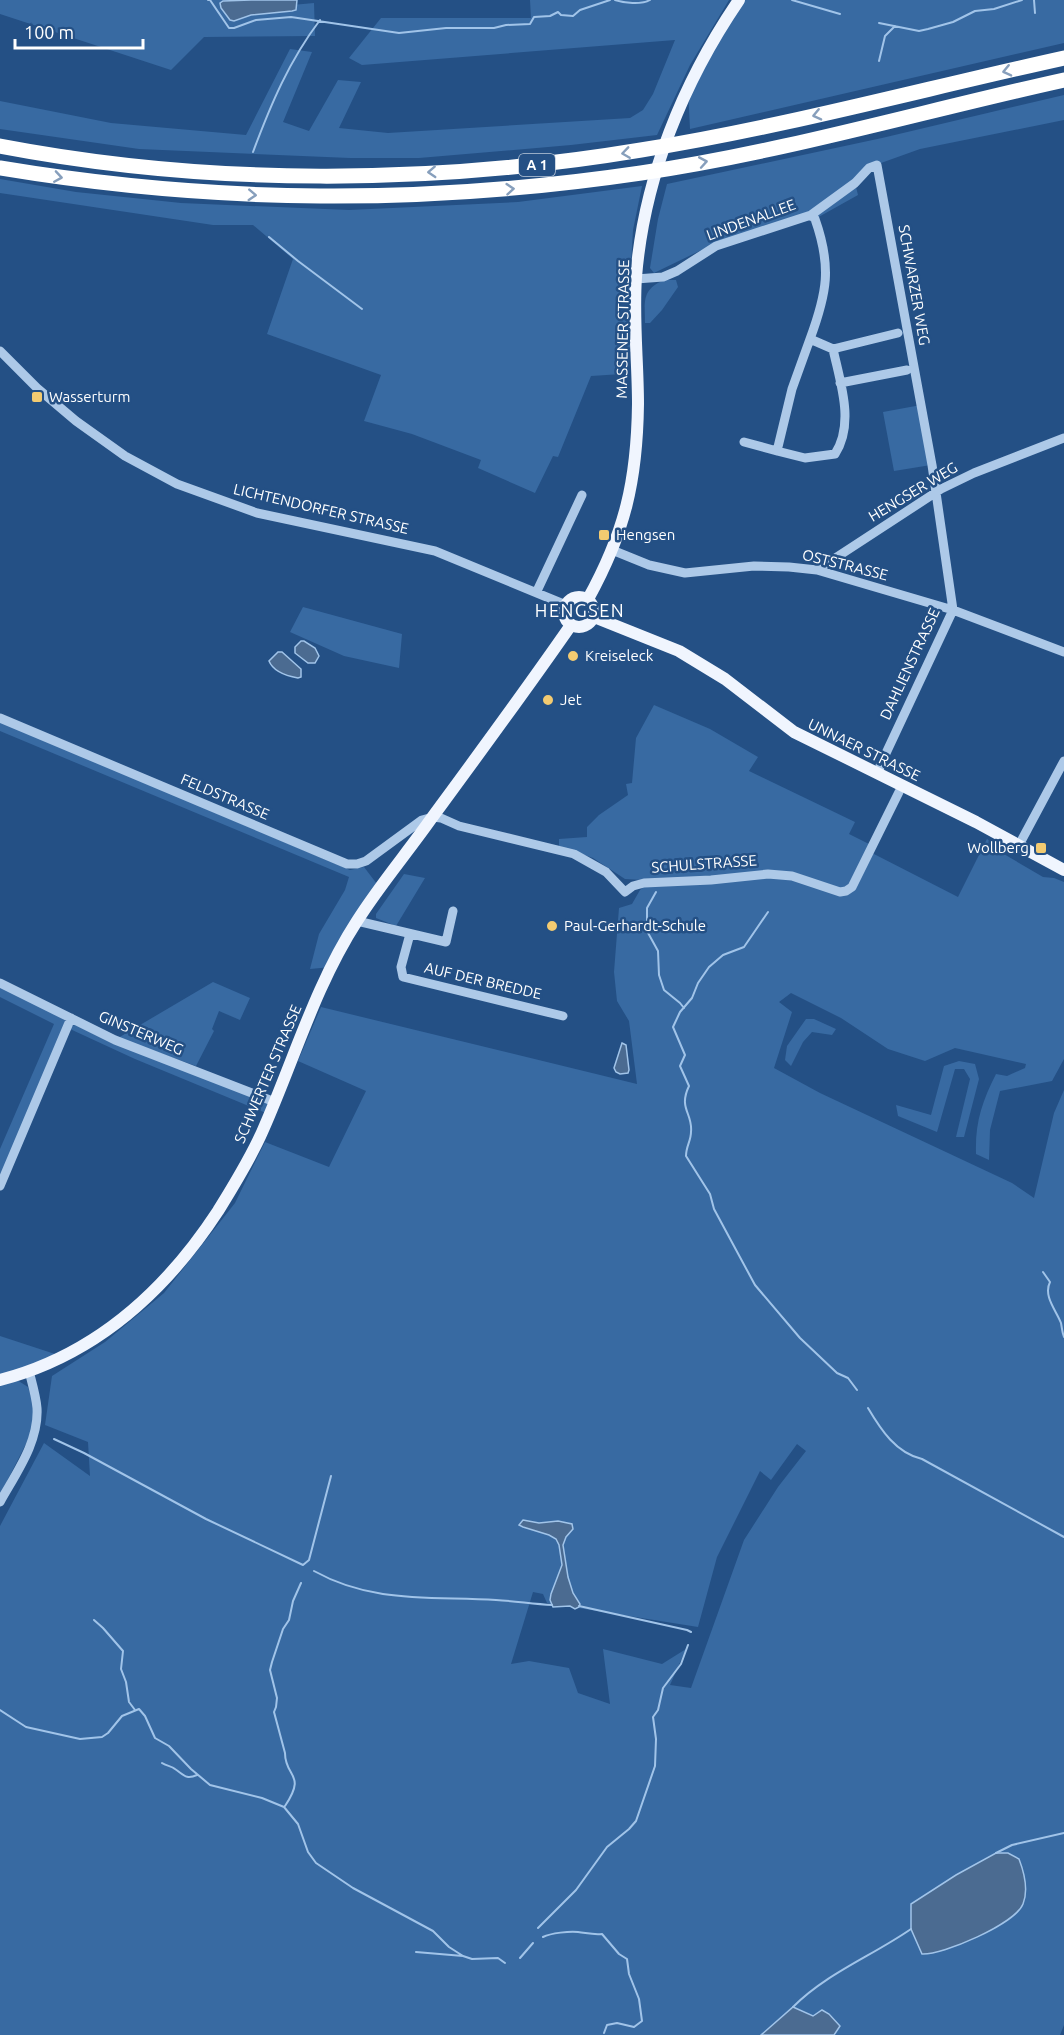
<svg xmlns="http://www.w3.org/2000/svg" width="1064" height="2035" font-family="Ubuntu,sans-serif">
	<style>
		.green { fill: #386aa2; fill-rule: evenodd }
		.water { fill: #4b6b91; stroke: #a1c4e9; stroke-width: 1.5 }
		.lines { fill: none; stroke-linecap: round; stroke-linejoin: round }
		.stream { stroke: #a1c4e9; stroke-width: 2 }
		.minor { stroke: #adc9e8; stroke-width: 9 }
		.major { stroke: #f0f5fe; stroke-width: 12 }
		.highway { stroke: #fff; stroke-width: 15 }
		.oneway { stroke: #879fbc }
		.poi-dot { fill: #f3cb71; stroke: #245085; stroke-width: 2 }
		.labels { text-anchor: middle; stroke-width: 5; stroke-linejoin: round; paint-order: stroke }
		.shield { fill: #245085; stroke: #bdcada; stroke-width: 1.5 }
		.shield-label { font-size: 14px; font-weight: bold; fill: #fff }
		.street-label { font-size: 15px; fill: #fff; stroke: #245085 }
		.poi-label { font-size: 15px; fill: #fff; stroke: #245085; text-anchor: start }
		.quarter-label { font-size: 18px; letter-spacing: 1.5px; fill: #fff; stroke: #245085 }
	</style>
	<rect width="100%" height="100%" fill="#245085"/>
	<path class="green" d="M0,0H270V7L314,3L315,36L204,37L171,70L0,14Z
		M530,0H729L690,65L657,135L571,145L419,158H350L139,149L0,129V101L111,123L246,135L290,49L312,52L283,122L309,131L338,80L361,82L339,128L388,133L630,118L643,110L653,94L675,40L362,65L349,58L381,18H531Z
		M739,0H1064V43L690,129L688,89Z
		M1064,95V120L920,149L881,163L855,183L858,195L815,219L718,242L654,273L650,268L658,219L667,184L882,138Z
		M0,179L76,192L181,203L349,210L518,202L642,186L633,230L630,281V350H622V374L591,376L558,457L553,456L535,493L478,468L481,460L412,434L364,421L381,375L267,334L293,259L253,225H213L0,193Z
		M664,280H676L678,287L662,310L650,323H645C645,302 641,290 664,280Z
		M921,405L931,465L894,471L883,412Z
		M303,607L402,634L399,668L344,656L290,632Z
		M654,705L710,729L758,757L749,771L855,822L849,834L869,844L872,853L958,897L987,839L998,847L997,850L1043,877L1054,878L1064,882V1059L1052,1081L1000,1091L990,1130L989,1160L976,1154C975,1122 982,1102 996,1074L1007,1076L1025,1068L1026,1064L955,1048L925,1061L888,1049L841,1018L791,993L779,1002L792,1012L774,1068L820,1093L1012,1183L1034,1198L1054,1113L1064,1090V2025L1060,2035H0V1526L44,1443L90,1476L88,1442L45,1425L52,1376L105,1342L164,1293L235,1203L265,1142L329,1167L366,1091L298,1061L321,1007L637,1084L629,1021L617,1001L614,972L619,908L632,904L640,890L645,886L643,880L625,879L593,858L559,846V839L587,837V827L599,815L628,795L626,784L632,783L636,738ZM797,1444L806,1451L778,1487L744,1540L691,1688L670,1685L686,1649L662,1664L603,1649L610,1704L578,1693L569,1668L529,1661L511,1664L533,1592L543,1594L547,1603L698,1627L717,1557L760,1471L771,1480Z
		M0,721L350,870L364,867L380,888L331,967L310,969L319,934L345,890L349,877L0,731Z
		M404,874L425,878L396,926L376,918V914Z
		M213,982L250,998L240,1020L219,1011L212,1029L214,1031L196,1066L118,1038Z
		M0,986L65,1020L64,1026L0,1180V1149L54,1024L0,997Z
		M806,1019H814L836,1029L832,1035L812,1032L803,1042L791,1066L785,1060L787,1046Z
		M77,1024L270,1103L266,1113L135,1059L70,1029L72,1026Z
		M959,1061L975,1064L979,1079L964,1137H956L970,1079L964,1069H955L937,1132L898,1116L896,1105L931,1115L944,1066Z
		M0,1336L58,1355L0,1377Z
		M17,1380L28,1387L33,1403L34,1428L0,1495V1384Z"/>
	<path class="water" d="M251,0H297L296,10L292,11L251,15L234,21L230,20L221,8L220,3L223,1Z
		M301,641H304L315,648L319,656L315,663H308L295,653V647Z
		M278,652H282L301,669V677L298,678C287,676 273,671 269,661Z
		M622,1043L626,1045L629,1070L628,1073L620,1074L616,1072L614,1068Z
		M523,1520L539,1523L558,1521L572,1524L573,1529L566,1537L563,1545L568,1577L573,1593L580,1604L579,1607L575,1609L570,1606L553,1607L550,1600L551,1594L562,1565L559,1545L556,1539L549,1535L523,1527L519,1525Z
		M996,1853H1008L1019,1859C1024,1872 1029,1889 1023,1904C1015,1924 943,1955 922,1954L911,1929V1904L956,1875Z
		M793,2007L813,2016L822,2010L829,2014L840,2026L834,2035H761Z"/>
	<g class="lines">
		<path class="stream" d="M208,0H210L229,28H234L256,20L291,17L399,33L446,28H494L506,25L530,24L534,17L550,16L558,12L561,15L573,16L580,10L610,0
			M615,0C624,3 641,5 650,0
			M792,0L840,14
			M1034,0L1035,13
			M879,23L919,31L928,29L953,22L975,11L994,9L1022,0
			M879,61L885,36L895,26
			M253,152C271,104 289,61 320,20
			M269,237L298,261L362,309
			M656,892L647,908V931L658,951L659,975L664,990L680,1003L684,1008
			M768,912L744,947L723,955L709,967L698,983L692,998L680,1012L673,1027L685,1055L680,1066L689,1086C678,1109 693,1113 691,1132C691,1141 686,1146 686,1156L710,1194L714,1209L755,1285L800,1338L837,1373L848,1378L857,1390
			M1043,1272L1050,1282C1043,1296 1056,1310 1061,1323C1062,1328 1062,1332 1064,1337
			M868,1408C881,1430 896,1453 922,1459L1064,1537
			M54,1439L84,1453L206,1519L303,1565L309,1560L331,1476
			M314,1571C373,1604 432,1596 496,1600C515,1601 533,1604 552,1605
			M579,1606L687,1630L691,1632
			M94,1620L103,1628L123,1651L121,1669L126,1682L129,1702L135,1710
			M0,1710L26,1727L80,1739L102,1737L108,1733L122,1716L139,1709L145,1716L155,1738L169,1746L191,1769L210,1785L262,1798L284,1807L298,1824L308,1852L316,1863L353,1888L433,1931L449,1947L463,1956L472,1959L498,1958L505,1963
			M162,1763C166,1766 172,1766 175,1769C184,1775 186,1780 197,1775
			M285,1806C307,1773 285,1778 285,1753L274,1712L276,1707L277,1698L270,1670L272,1662L283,1629L289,1620L293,1601L301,1583
			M996,1853L1012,1845L1064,1833
			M538,1928L576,1890L607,1847L629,1829L636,1821L655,1766L656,1739L653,1717L658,1710L663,1688L681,1664L688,1645
			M543,1937C551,1933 570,1931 578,1932C587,1933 593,1935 602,1934L619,1954L627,1959L629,1974L639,1999L642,2021L634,2027L617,2023L607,2025L604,2033
			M416,1952L463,1956
			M520,1958L533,1943
			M793,2007C827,1973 872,1956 911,1929"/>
		<path class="minor" d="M636,279L663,277L677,271L716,246L811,215L855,183L869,168L877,165L932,465L953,610L880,766L879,774
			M810,339L792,389L777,451L805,458L835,454C855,423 840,382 833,349L810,339C827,293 832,267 815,219L811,215
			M833,349L898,333
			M0,351L37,388L76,421L125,456L177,484L257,513L435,551L566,605
			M840,383L907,370
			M744,442L777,451
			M612,550L649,565L685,573L754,566L789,567L817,570L953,610L1064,652
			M817,570L941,489L974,473L1064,438
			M537,591L582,495
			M0,718L347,864H357L366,861L422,820L433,817L441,818L459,826L574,854L606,872L625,892L633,886L644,883L711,880L768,874L792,876L840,892L846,891L852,887L899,792
			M1019,845L1064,761
			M357,921L446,942L453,911
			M410,934L401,967L403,977L563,1016
			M0,983L115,1040L275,1102
			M0,1186L71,1018
			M0,1502C16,1473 39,1442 37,1408C36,1396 32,1383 29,1371"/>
		<path class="major" d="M564 612a15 15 0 1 1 30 0a15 15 0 1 1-30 0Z
			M588,599C625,532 637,481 638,404C638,362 633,320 636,277C644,178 683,82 739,0
			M594,617L679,651L725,679L794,732L976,822L1064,870
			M0,1380C96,1355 165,1292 218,1211C234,1185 251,1158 263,1130C294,1060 315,986 357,921C379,886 407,853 431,819C478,755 526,690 571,625"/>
		<path class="highway" d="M0,146C209,186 431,185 641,150C784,127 923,89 1064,58
			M0,168C216,204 424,205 641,173C784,152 923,111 1064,80"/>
	</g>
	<defs><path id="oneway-chevron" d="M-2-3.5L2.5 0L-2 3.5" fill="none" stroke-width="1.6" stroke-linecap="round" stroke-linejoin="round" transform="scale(1.5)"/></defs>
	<g class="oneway">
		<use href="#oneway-chevron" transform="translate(1007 71) rotate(167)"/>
		<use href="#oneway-chevron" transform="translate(817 115) rotate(167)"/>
		<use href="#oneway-chevron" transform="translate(626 153) rotate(172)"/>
		<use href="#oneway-chevron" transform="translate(703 162) rotate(-10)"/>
		<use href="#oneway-chevron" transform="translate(432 172) rotate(177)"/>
		<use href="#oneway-chevron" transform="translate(58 177) rotate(9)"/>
		<use href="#oneway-chevron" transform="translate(510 189) rotate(-5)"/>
		<use href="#oneway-chevron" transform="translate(252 195) rotate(3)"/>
	</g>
	<g class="poi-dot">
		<rect x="31" y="391" width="12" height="12" rx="3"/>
		<rect x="598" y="529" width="12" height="12" rx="3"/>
		<circle cx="573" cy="656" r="6"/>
		<circle cx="548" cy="700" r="6"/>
		<rect x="1035" y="842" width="12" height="12" rx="3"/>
		<circle cx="552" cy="926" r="6"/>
	</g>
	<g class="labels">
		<rect class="shield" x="519" y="154" width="36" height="22" rx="4.5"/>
		<g class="shield-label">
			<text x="537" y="170">A 1</text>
		</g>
		<g class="street-label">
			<text transform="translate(751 220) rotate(-20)" y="5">LINDENALLEE</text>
			<text transform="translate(914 285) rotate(80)" y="5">SCHWARZER WEG</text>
			<text transform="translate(623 329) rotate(-89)" y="5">MASSENER STRASSE</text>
			<text transform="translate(913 492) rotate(-31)" y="5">HENGSER WEG</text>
			<text transform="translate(321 509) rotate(13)" y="5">LICHTENDORFER STRASSE</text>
			<text transform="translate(845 565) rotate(14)" y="5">OSTSTRASSE</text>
			<text transform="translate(910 664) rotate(-65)" y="5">DAHLIENSTRASSE</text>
			<text transform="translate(864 750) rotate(26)" y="5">UNNAER STRASSE</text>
			<text transform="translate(225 797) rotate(23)" y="5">FELDSTRASSE</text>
			<text transform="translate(704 864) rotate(-4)" y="5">SCHULSTRASSE</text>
			<text transform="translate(483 981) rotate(13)" y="5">AUF DER BREDDE</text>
			<text transform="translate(141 1033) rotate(23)" y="5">GINSTERWEG</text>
			<text transform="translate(268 1074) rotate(-67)" y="5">SCHWERTER STRASSE</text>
		</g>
		<g class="poi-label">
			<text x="49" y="402">Wasserturm</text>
			<text x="616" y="540">Hengsen</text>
			<text x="585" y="661">Kreiseleck</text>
			<text x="560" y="705">Jet</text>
			<text x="1029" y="853" text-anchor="end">Wollberg</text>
			<text x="564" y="931">Paul-Gerhardt-Schule</text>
		</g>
		<g class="quarter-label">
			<text x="580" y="617">HENGSEN</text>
		</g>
	</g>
	<path d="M15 39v9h128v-9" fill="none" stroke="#ffffff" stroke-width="3"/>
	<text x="24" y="39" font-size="18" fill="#ffffff" stroke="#245085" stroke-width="4.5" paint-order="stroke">100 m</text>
</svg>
